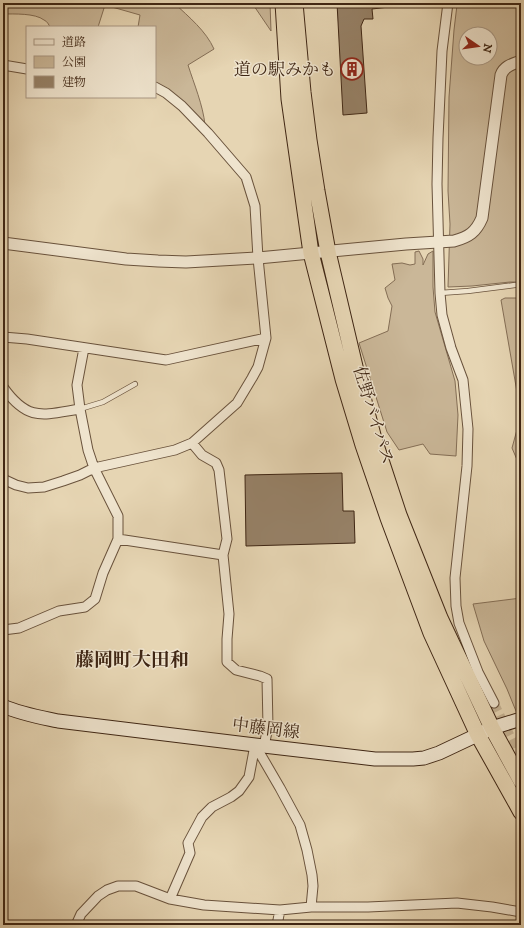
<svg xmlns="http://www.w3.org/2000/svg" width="524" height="928" font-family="'IM FELL DW Pica','Noto Serif JP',serif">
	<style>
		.green { fill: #cab798; stroke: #846e56; fill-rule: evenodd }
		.building { fill: #968167; stroke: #3f2614 }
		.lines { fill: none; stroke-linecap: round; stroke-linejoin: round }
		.minor-tunnel { stroke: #c5b293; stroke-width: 9; stroke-dasharray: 9 4.5; stroke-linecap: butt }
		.service-casing { stroke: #69523c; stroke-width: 6 }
		.minor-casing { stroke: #69523c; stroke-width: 11 }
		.tertiary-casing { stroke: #69523c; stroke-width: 13 }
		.secondary-casing { stroke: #3f2614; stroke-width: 15 }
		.trunk-casing { stroke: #3f2614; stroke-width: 17 }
		.service { stroke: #efe4ce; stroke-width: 4.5 }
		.minor { stroke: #efe4ce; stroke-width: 9 }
		.tertiary { stroke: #efe4ce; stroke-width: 11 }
		.secondary { stroke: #efe4ce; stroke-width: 13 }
		.trunk { stroke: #e6d5b3; stroke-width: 15 }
		.labels { text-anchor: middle; stroke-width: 3; stroke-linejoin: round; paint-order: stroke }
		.poi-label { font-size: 17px; fill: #3f2614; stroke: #efe4ce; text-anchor: end }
		.street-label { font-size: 17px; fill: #3f2614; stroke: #efe4ce }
		.quarter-label { font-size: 19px; font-weight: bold; fill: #3f2614; stroke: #efe4ce }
	</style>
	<rect width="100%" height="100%" fill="#e6d5b3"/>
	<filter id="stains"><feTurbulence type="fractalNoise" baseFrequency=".005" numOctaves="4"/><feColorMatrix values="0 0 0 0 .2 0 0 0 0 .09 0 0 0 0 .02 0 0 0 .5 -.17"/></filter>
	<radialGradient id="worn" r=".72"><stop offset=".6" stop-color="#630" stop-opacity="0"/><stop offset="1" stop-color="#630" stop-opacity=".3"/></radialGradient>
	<path class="green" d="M3,3H174C189,17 206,31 214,49L188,65C194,84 203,105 205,125L155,90V27H138L140,15L105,5L98,27H50C49,25 47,21 44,20C35,13 14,14 3,14Z
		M252,3H270L271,31Z
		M457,5H521V282H510L472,286L448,287L450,224L448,191L449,97L454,30ZM466,34H490V58H466Z
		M419,251L423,259V265L428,254L433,251V287L435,312L455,381L458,415L456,456L430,454L423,444L399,450L387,432L359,343L388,331L392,306L388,298L385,288L395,280L392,264L402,263L410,265L415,264V252Z
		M505,298H521V415L501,300Z
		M521,415V469L512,448Z
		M521,598V715L518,716L507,689L484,641L473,604Z"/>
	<path class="building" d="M337,3H389V7L372,9L373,19H364L361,26L367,113L343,115Z
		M342,473L343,511H354L355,543L246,546L245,475Z"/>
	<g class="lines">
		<path class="minor-tunnel" d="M494,703L521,758"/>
		<g class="service-casing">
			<path id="service" d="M440,293L468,291L515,285H521
				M80,409L103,402L135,384"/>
		</g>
		<g class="minor-casing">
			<path id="minor" d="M448,3L442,51L438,138L437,184L440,293L442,315L451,348L463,380L468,429L467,466L455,578L456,606L459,623L478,672L494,703
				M3,65L27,69
				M3,337L27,339L166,360L266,338
				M3,387C28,422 42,415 80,409L88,450L94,468L118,516V539L103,573L95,599L85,607L59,611L19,628L3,630
				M80,409L77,385L84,348
				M192,443L202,455L216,463L219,470L227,539L223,555L229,614L227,639V662L236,670L260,676L267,679L268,727L264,746
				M3,479L16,485L28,488L44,487L63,481L80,475L94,468L175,450L192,443L237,403L252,378L258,367L266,338L258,258L255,206L246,177L208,133L182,106L166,93L155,87
				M118,539L223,555
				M255,745L280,788L300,825L307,850L312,875L313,886L311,907
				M521,758V759
				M170,899L190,853L188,843L202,817L212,807L231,797L239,791L249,777L255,745
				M76,925L81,914L98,896L107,890L118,886H136L170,899L204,905L280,910L311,907H368L457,903L492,907L521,912
				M277,925L280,910"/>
		</g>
		<g class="tertiary-casing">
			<path id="tertiary" d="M3,243L126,259L158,261L186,262L258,258L406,244L454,241C469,237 476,232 482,218L501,75C504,66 513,64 521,61"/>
		</g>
		<g class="secondary-casing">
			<path id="secondary" d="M3,706C21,714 39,717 58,721L255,745L375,759H413L424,758L439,753L492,728L521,719"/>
		</g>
		<g class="trunk-casing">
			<path id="trunk" d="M283,3L289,99L311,253L343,379L363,445L388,518L431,633L478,735L521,812
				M295,3L303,92L309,140L317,191L328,252L357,375L374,439L399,515L440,618L492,728L521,781"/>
		</g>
		<use href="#service" class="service"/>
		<use href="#minor" class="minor"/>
		<use href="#tertiary" class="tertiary"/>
		<use href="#secondary" class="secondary"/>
		<use href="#trunk" class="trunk"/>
	</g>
	<defs>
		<g id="building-ring" transform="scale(1.15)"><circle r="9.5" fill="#efe4ce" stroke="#8f2418" stroke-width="1.5"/><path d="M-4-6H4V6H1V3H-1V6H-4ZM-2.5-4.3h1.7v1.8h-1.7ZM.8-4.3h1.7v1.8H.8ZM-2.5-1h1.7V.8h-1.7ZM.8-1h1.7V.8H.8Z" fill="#8f2418"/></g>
	</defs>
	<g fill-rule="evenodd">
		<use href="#building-ring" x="352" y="69"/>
	</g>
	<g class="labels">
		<g class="poi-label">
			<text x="336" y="75">道の駅みかも</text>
		</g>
		<g class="street-label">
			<text transform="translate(374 415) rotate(73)" y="6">佐野バイパス</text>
			<text transform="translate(266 728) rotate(7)" y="6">中藤岡線</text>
		</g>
		<g class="quarter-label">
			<text x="132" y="666">藤岡町大田和</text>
		</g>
	</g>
	<rect width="524" height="928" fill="none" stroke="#e6d5b3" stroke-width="16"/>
	<rect x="4" y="4" width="516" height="920" fill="none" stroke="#3f2614" stroke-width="2"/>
	<rect x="8" y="8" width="508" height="912" fill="none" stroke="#3f2614"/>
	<rect x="26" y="26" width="130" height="72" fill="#efe4ce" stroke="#a99884"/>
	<rect x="34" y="39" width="20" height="6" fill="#efe4ce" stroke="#a99884"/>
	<text x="62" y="46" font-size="12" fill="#3f2614">道路</text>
	<rect x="34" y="56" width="20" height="12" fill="#cab798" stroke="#a99884"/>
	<text x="62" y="66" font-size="12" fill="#3f2614">公園</text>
	<rect x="34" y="76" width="20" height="12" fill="#968167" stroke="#a99884"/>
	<text x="62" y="86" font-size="12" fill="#3f2614">建物</text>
	<g transform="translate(478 46) rotate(103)"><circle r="19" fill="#efe4ce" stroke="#a99884"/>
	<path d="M0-3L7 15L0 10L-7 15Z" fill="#8f2418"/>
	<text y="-6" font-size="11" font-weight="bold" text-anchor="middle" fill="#3f2614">N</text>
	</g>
	<rect width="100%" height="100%" filter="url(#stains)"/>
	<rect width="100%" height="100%" fill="url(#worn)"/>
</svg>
